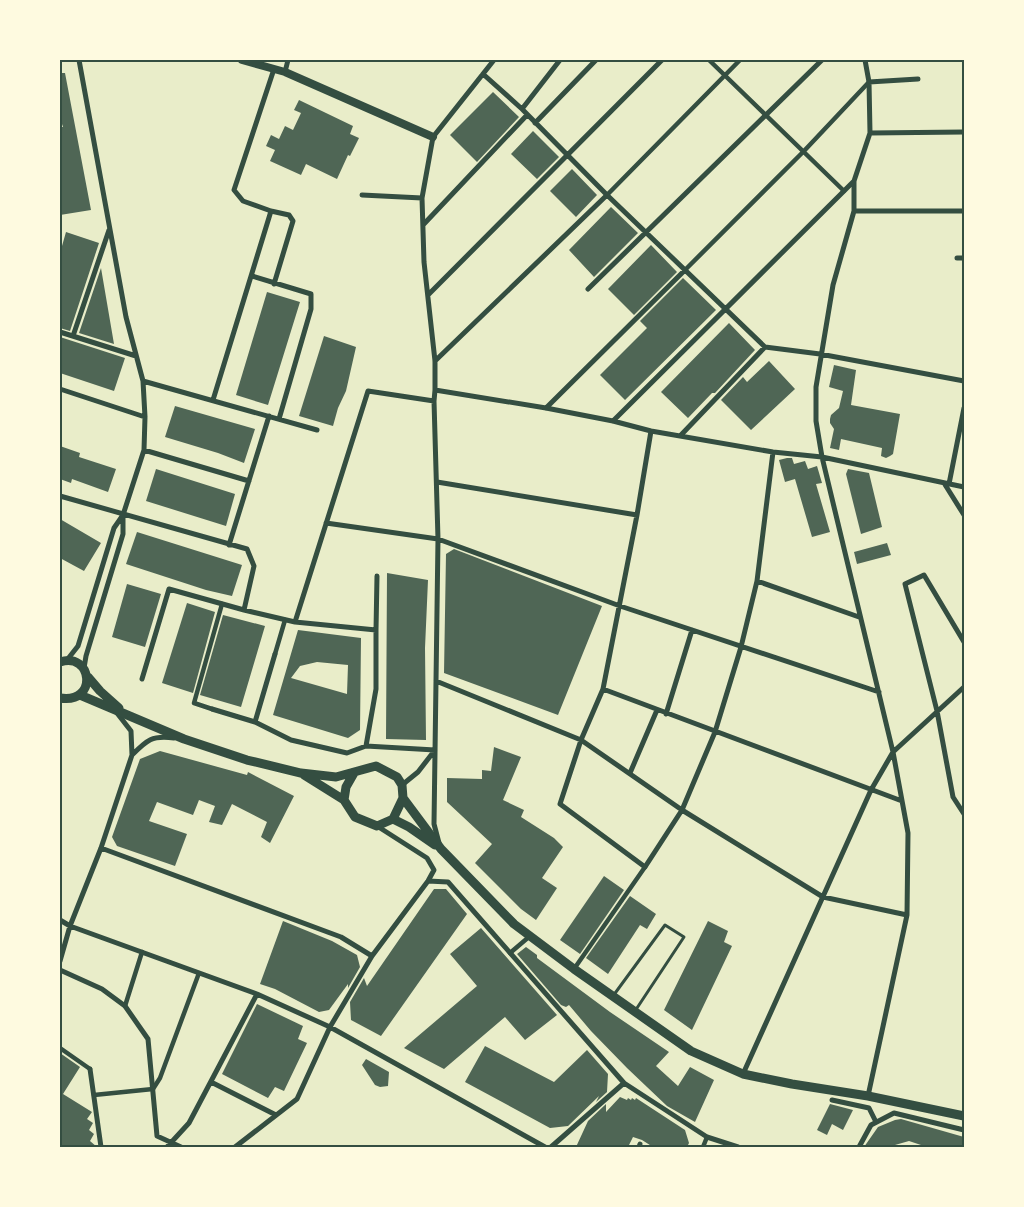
<svg xmlns="http://www.w3.org/2000/svg" width="1024" height="1207" font-family="Commissioner,sans-serif">
	<style>
		.building { fill: #4f6655; fill-rule: evenodd }
		.lines { fill: none; stroke-linecap: round; stroke-linejoin: round }
		.service { stroke: #344e41; stroke-width: 3 }
		.pedestrian { stroke: #344e41; stroke-width: 4.5 }
		.minor { stroke: #344e41; stroke-width: 5 }
		.tertiary { stroke: #344e41; stroke-width: 8 }
		.secondary { stroke: #344e41; stroke-width: 9 }
		.neatline { fill: none; stroke: #344e41; stroke-width: 2 }
	</style>
	<rect width="100%" height="100%" fill="#e9edc9"/>
	<path class="building" d="M60,73H65L91,210L60,215V127H63L60,118Z
		M493,92L519,117L477,162L450,135Z
		M299,100L353,126L350,134L359,138L350,156L348,155L337,179L306,164L301,175L270,161L275,150L266,146L271,135L279,139L285,126L293,130L301,113L294,110Z
		M533,131L559,157L537,179L511,154Z
		M572,169L597,195L576,217L550,191Z
		M611,207L638,233L594,277L569,250Z
		M66,232L99,243L70,331L60,328V253Z
		M651,245L677,272L634,315L608,289Z
		M101,268L114,344L79,333Z
		M683,278L716,310L625,400L600,375L647,328L640,321Z
		M267,292L300,302L268,405L236,395Z
		M729,323L755,350L715,393H712L688,418L661,392Z
		M324,336L356,347L346,391L338,408L333,426L299,416Z
		M60,337L125,358L114,391L60,373Z
		M769,361L795,389L751,430L721,400L743,377L747,382Z
		M834,365L856,370L851,405L900,414L893,454L890,456L886,458L881,456L882,448L841,439L839,450L830,448L834,429L830,423V419L831,415L839,408L843,391L829,387Z
		M175,406L255,429L244,463L218,453L165,437Z
		M60,446L80,453L79,457L116,469L108,492L72,479L71,483L60,479Z
		M787,458H792L794,464L805,461L808,469L817,466L822,483L816,484L830,532L812,537L795,479L785,482L779,460Z
		M156,469L235,494L226,526L146,501Z
		M848,469L869,473L882,527L861,534L846,474Z
		M60,519L101,543L84,571L60,558Z
		M137,532L242,565L232,596L206,590L126,564Z
		M887,543L891,555L857,564L854,552Z
		M454,549L602,606L558,715L444,673L446,554Z
		M387,573L428,580L425,648L426,740L386,739Z
		M127,584L161,594L145,647L112,637Z
		M187,603L215,612L193,693L162,683Z
		M223,615L265,626L241,707L200,695Z
		M298,630L361,638L360,730L348,738L273,715ZM317,662L348,665L347,694L291,678L300,666Z
		M494,747L521,757L503,800L524,810L521,817L554,838L563,847L542,878L557,888L536,920L521,909L475,863L492,844L447,802V778L482,779V770L491,771Z
		M160,751L247,775L248,772L294,796L270,843L261,837L267,822L232,804L222,825L209,822L215,806L199,800L193,815L157,802L149,821L187,834L175,866L117,846L112,837L140,759Z
		M604,876L624,890L580,954L560,940Z
		M434,889H446L467,914L381,1036L351,1020L350,1002L364,978L367,986Z
		M630,896L656,914L647,929L640,925L608,974L586,958Z
		M283,921L332,941L357,955L360,967L348,988V984L329,1010L319,1012L275,989L260,984Z
		M708,921L728,931L724,942L732,946L692,1030L664,1010Z
		M481,928L557,1015L525,1040L505,1017L444,1069L404,1048L477,986L450,954Z
		M526,947L537,955V958L610,1012L669,1052L656,1066L678,1086L690,1067L714,1080L695,1122L667,1106L627,1068L591,1031L569,1005L566,1007L561,1005L517,954Z
		M257,1004L303,1026L298,1039L307,1043L284,1091L275,1087L268,1098L222,1074Z
		M485,1046L554,1082L587,1050L608,1074L607,1092L596,1102L599,1096L568,1126L550,1128L465,1082Z
		M60,1053L80,1067L63,1094L92,1112L87,1119L93,1123L89,1130L94,1134L90,1141L97,1147H60Z
		M366,1059L389,1072L388,1086L380,1087L375,1085L362,1065Z
		M620,1097L627,1100L628,1098L631,1100L632,1098L635,1100L636,1098L685,1130L689,1143L687,1147H653L642,1140L633,1137L628,1147H576L588,1121L606,1104V1112Z
		M830,1104L853,1110L843,1130L832,1124L827,1135L817,1130Z
		M901,1119L964,1137V1147H927L909,1141L888,1147H864L878,1127L895,1120Z"/>
	<g class="lines">
		<path class="service" d="M613,996L665,925L684,937L635,1011"/>
		<path class="pedestrian" d="M709,60L844,191
			M607,195L740,60
			M685,270L804,151L869,82
			M275,654L285,620
			M212,709L194,703L222,604
			M510,953L530,936
			M574,969L645,867
			M125,1006L142,952
			M60,1048L90,1069
			M94,1095L153,1089L160,1078L199,973
			M703,1147L707,1137"/>
		<path class="minor" d="M79,60L126,317L143,381L145,417L144,450L123,515V534L86,656L84,668
			M865,60L869,82L870,133L854,181V211L833,285L816,387V421L822,457L893,752L908,833L907,915L868,1096
			M285,72L288,60
			M483,74L522,109L607,195L765,347L820,354L964,381
			M869,82L918,79
			M522,109L560,60
			M535,123L596,60
			M870,133L964,132
			M362,195L422,198
			M854,211H964
			M423,225L527,115
			M957,258H964
			M252,276L311,294V309L279,419
			M274,284L293,221L289,215L271,211L243,201L234,190L274,69
			M588,289L822,60
			M428,295L662,60
			M60,332L136,356
			M73,336L109,230
			M435,361L607,195
			M143,381L317,430
			M60,389L145,417
			M435,390L546,408L613,421L651,431L773,452L822,457L964,487
			M213,400L271,211
			M546,408L685,270
			M613,421L854,181
			M651,431L637,515L603,689L581,740L560,804L645,867L682,810L715,732L741,647L757,581L773,452
			M681,435L765,347
			M144,450L249,481
			M437,482L637,515
			M944,483L964,515
			M949,484L964,408
			M60,496L247,549L254,566L244,610
			M326,523L438,539L620,606L879,692
			M229,545L269,416
			M757,581L859,617
			M295,622L368,391L434,401
			M376,630L377,576
			M964,642L924,575L905,584L937,711L953,797L964,814
			M67,660L78,646L114,528L123,515
			M142,679L169,589L244,610L295,622L376,630V689L366,746
			M436,681L581,740L682,810L823,897L907,915
			M603,689L902,801
			M212,709L255,722L291,740L347,753L366,746L435,750
			M666,714L692,630
			M255,722L275,654
			M132,755C147,740 152,735 174,738
			M630,773L657,710
			M402,785L418,772L435,750
			M439,843L434,824L438,539L434,401L435,390V361L424,262L422,198L433,137L494,60
			M101,848L341,937L372,956
			M428,881L448,882L624,1083L707,1137L738,1147
			M60,920L70,926L257,994L330,1027L545,1147
			M60,961L70,926L101,848L132,755L131,731L117,713
			M60,970L102,989L125,1006L148,1039L157,1136L181,1147
			M90,1069L101,1147
			M743,1074L871,790L893,752L964,687
			M211,1082L276,1115
			M832,1100L869,1108L876,1122
			M167,1147L189,1123L257,994
			M235,1147L297,1099L330,1027L372,956L428,881L434,870L427,858L377,826
			M551,1147L624,1083
			M639,1147L640,1144
			M859,1147L871,1125L894,1113L964,1130"/>
		<path class="tertiary" d="M242,60L285,72L433,137"/>
		<path class="secondary" d="M60,662C92,651 99,704 60,698
			M88,677L100,691L119,708
			M80,695L184,739L247,760L301,773L336,777L376,766L397,777L402,785L403,798L393,819L377,826L355,817L344,800L346,787L354,773
			M304,775L344,800
			M403,798L441,849L514,924L574,969L691,1051L743,1074L792,1084L868,1096L964,1116
			M393,819L409,827L435,845"/>
	</g>
	<rect width="1024" height="1207" fill="none" stroke="#fefae0" stroke-width="122"/>
	<rect x="61" y="61" width="902" height="1085" class="neatline"/>
</svg>
